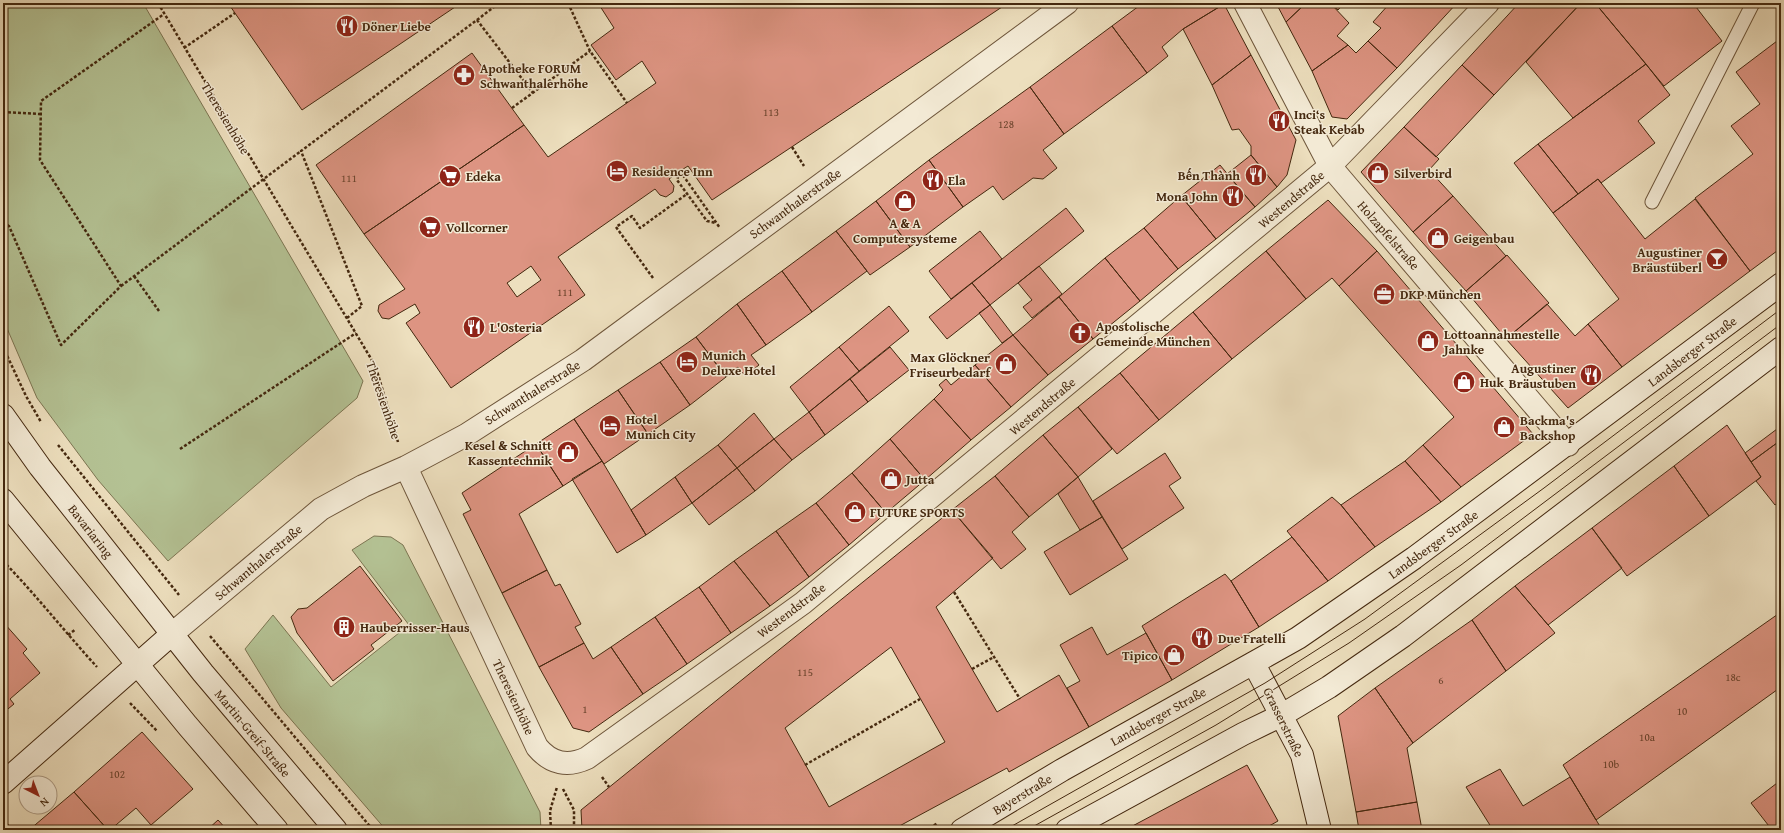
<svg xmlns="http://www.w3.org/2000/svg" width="1784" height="833" font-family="'Gentium Book Plus',serif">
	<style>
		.green { fill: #b4c294; stroke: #7c7552 }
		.building { fill: #dd9482; stroke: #44280f; fill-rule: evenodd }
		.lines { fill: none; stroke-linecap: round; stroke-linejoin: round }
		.lane-casing { stroke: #6e563b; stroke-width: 15 }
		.street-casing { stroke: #6e563b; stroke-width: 24 }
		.secondary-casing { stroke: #44280f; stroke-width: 24 }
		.path { stroke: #44280f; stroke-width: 2.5; stroke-dasharray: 3 2; stroke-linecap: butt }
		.lane { stroke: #f3ead5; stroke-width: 13 }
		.street { stroke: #f3ead5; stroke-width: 22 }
		.secondary { stroke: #f3ead5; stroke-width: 22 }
		.tram { stroke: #44280f; stroke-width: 1 }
		.labels { text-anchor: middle; stroke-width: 3; stroke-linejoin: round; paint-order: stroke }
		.number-label { font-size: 11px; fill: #6a432c }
		.poi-label { font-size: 13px; font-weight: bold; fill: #44280f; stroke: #f3ead5; text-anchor: start }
		.street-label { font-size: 13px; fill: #44280f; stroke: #f3ead5 }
	</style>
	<rect width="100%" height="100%" fill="#eddfbe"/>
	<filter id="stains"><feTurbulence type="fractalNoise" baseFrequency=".005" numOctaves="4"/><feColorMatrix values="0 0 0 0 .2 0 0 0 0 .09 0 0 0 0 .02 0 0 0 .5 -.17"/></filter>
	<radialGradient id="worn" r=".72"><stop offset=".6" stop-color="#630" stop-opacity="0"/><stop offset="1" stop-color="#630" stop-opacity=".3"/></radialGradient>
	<path class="green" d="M3,3H143L363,381L357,398L168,561L98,480L37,398L3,319Z
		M374,536L391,537L403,545L540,812L541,830H386L281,708L245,649L273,615L331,687L409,625L352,550Z"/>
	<path class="building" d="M228,3H461L302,110Z
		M598,3H1008L712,200L688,166L680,171L669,179L674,186L673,192L666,197L660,195L655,189L558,257L585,295L451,388L406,323L420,313L415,304L389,319L382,318L378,311L379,305L405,289L364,234L524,125L548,157L656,83L642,61L616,80L591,45L614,28Z
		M1143,3H1223L1224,4L1183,29L1162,47L1168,56L1147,73L1112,26Z
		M1276,3H1306L1286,22Z
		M1306,3H1330L1349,23L1337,36L1348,45L1312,71L1286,22Z
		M1330,3H1344L1338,10Z
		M1390,3H1457L1397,68L1368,41L1381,28L1373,22Z
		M1519,3H1581L1494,95L1462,65Z
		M1581,3H1595L1646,64L1573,118L1526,62Z
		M1595,3H1693L1722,41L1664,86Z
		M1224,4L1251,55L1212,85L1183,29Z
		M1112,26L1147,73L1064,134L1030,87Z
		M1781,38V248L1750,271L1695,198L1753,154L1731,126L1760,104L1736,72Z
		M1368,41L1397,68L1347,119L1332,117L1312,71L1348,45L1356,53Z
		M472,53L524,125L364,234L316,165Z
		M1251,55L1296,140L1287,175L1277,187L1251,155V146L1239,129L1232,130L1212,85Z
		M1646,64L1670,95L1638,121L1655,143L1601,183L1598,179L1578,194L1538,144Z
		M1462,65L1494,95L1436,157L1404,127Z
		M1030,87L1064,134L1043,150L1057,168L1043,179L1033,178L1003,200L993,186L963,207L929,160Z
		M1404,127L1439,159L1429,170L1453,196L1413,232L1361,172Z
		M1538,144L1578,194L1553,213L1514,163Z
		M1251,155L1277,187L1255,207L1227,174Z
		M929,160L963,207L910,247L876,201Z
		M1220,165L1255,207L1216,239L1181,196Z
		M1598,179L1645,239L1695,199L1750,271L1622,367L1588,324L1619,299L1553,213Z
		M1181,196L1216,239L1178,269L1144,228Z
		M1453,196L1506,256L1466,291L1413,232Z
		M1328,200L1377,251L1339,286L1332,278L1306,299L1266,251Z
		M876,201L910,247L870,275L836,231Z
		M1066,208L1084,231L990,305L972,283Z
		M1144,228L1178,269L1140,301L1105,258Z
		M836,231L867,271L812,312L782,271Z
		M980,231L1002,259L951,299L929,271Z
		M1266,251L1306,299L1232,359L1193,312Z
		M1377,251L1533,434L1461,487L1423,445L1454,417L1339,286Z
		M1507,255L1549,303L1506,339L1466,291Z
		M1105,258L1140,301L1093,339L1059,297Z
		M531,266L541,280L517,297L507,283Z
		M1039,266L1062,294L1032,318L1023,307L1032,300L1018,283Z
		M782,271L812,312L766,345L737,304Z
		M972,283L990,305L947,339L929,317Z
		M1059,297L1093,339L1048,375L1013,335Z
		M737,304L766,345L751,355L759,365L745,376L738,367L726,377L696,337Z
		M1547,304L1575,336L1588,324L1622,367L1568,408L1506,339Z
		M990,305L1013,335L1002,343L979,313Z
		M889,306L909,331L859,371L839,347Z
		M1193,312L1232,359L1159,420L1120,373Z
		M1013,335L1048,375L1011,407L975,365Z
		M696,337L726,377L690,405L660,362Z
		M839,347L859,371L809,412L790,387Z
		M890,347L909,370L868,402L850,379Z
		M660,362L690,405L648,434L618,390Z
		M975,365L1011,407L971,440L934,399L943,390L939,385L946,379L951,385Z
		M1120,373L1159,420L1117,454L1078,407Z
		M850,379L868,402L825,435L809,412Z
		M618,390L648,434L604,464L574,419Z
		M934,399L971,440L925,480L890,439Z
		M1078,407L1112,449L1078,477L1043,435Z
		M809,412L825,435L792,460L774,439Z
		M754,413L774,439L737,468L718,445Z
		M574,419L602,461L563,486L536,444Z
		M1727,425L1761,477L1709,516L1674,466Z
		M1781,426V440L1751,462L1745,453Z
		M1043,435L1078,477L1029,517L995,476Z
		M774,439L792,460L755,491L737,468Z
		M890,439L925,480L886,513L852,473Z
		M1781,440V501L1775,505L1756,481L1761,477L1751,462Z
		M536,444L563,486L519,514L547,570L502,593L463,514L471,510L462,493Z
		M718,445L737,468L692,503L675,477Z
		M1423,445L1461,487L1441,502L1405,461Z
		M1165,453L1181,478L1169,486L1184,508L1122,549L1093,501Z
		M602,461L646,535L617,553L572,479Z
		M1405,461L1441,502L1375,547L1341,505Z
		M1674,466L1709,516L1627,576L1592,528Z
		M737,468L755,491L709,525L692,503Z
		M852,473L886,513L849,545L816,503Z
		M995,476L1029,517L1012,532L1026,549L1001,569L952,510Z
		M675,477L692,503L646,535L631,510Z
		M1078,477L1102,517L1080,530L1058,494Z
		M1332,497L1341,505L1375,547L1328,581L1287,531Z
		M816,503L849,545L809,577L776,531Z
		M952,510L993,558L936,607L997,712L1059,675L1089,727L1009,772L1007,768L892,830H582L581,810ZM891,647L945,742L829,807L785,728Z
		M1102,517L1128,559L1070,595L1044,552Z
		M1592,528L1622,568L1548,625L1515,586Z
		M776,531L809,577L770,606L734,561Z
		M1292,537L1328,581L1259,627L1231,581Z
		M734,561L770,606L731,633L699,587Z
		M360,566L402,621L371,645L374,649L333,681L297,633L291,617L298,609L307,608Z
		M547,570L555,586L560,584L581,624L575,627L584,643L539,667L502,593Z
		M1225,574L1231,581L1259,627L1172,680L1142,626Z
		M1515,586L1555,633L1506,671L1472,620Z
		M699,587L731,633L687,664L655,617Z
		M1781,612V687L1596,820L1563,765Z
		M655,617L687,664L643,694L611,647Z
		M1472,620L1506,671L1413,743L1375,688Z
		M4,623L27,649L23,653L40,673L10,699L14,704L3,713Z
		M1092,627L1107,655L1146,633L1172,680L1089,727L1067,688L1080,681L1060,645Z
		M584,643L593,659L611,647L643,694L589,732L573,728L539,667Z
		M1375,688L1413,743L1407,748L1417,802L1356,812L1338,716Z
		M142,732L193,789L151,825L136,808L110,830H108L74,792Z
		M1247,765L1278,821L1262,830H1125Z
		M1500,769L1523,806L1570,777L1601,828L1598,830H1493L1466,787Z
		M1781,780V830H1772L1751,803Z
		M74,792L108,830H29Z
		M1417,802L1422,830H1359L1356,812Z
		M218,820L227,830H207Z"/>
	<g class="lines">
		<g class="lane-casing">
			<path id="lane" d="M1652,202L1753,3"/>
		</g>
		<g class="street-casing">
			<path id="street" d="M1245,3L1330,166L1568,445
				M406,467L537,747C551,764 568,767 587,758L803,603L1330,166L1488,3
				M172,634L321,509L363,486L406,467L466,435L583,360L1067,3"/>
		</g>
		<g class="secondary-casing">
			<path id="secondary" d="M3,415L40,467L203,673L336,830
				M3,500L187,725L277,830
				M1254,664L1302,755L1320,830
				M3,783L172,634
				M962,830L1062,770L1298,638L1414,558L1781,284
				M1067,830L1243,734L1282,715L1329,687L1403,636L1781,348"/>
		</g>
		<path class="path" d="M158,3L370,357L377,371L398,442
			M568,3L590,51L627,103
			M477,20L499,3
			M184,48L235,13
			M512,108L590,51
			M3,112L40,114
			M792,147L804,166
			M680,171L720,228
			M680,171L677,180L707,221L716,223
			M3,223L9,226L61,345L121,286L40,160L41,101L164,14
			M134,276L159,311
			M653,278L616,227L632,216L640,228L687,194
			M121,286L301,151
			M347,318L362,306L301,151L477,20L533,93
			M3,347L26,396L41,422
			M58,445L179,595
			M180,449L356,333
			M3,551L6,544
			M3,561C36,595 65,632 97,667
			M954,592L1020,699
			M68,635L76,629
			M210,636L373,830
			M972,669L994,657
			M130,703L157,731
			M805,765L920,699
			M602,777L609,787
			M563,789L574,810V830
			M3,820L12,830
			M551,830L550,811L557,787
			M925,830L938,823"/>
		<use href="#lane" class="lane"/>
		<use href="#street" class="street"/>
		<use href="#secondary" class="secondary"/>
		<path class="tram" d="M1005,830L1265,683L1365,619L1544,488L1781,309
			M1027,830L1216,725L1349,643L1461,565L1781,324"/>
	</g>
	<defs>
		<g id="restaurant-disc" transform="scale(1.15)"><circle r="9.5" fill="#8f2418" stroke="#f3ead5"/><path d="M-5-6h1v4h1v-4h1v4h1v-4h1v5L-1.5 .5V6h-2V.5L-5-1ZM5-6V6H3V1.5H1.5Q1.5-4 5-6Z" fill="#fff"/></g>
		<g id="pharmacy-disc" transform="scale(1.15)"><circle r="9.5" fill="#8f2418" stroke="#f3ead5"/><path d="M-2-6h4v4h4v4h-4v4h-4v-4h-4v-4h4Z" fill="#fff"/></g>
		<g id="hotel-disc" transform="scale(1.15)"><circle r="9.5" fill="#8f2418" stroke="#f3ead5"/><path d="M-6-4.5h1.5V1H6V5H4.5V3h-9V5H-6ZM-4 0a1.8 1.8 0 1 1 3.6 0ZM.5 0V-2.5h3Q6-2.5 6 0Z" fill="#fff"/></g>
		<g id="shop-disc" transform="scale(1.15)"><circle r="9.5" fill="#8f2418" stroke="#f3ead5"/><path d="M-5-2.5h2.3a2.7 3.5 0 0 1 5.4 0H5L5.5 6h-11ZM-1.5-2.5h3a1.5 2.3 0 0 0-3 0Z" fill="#fff"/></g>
		<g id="supermarket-disc" transform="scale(1.15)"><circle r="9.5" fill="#8f2418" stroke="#f3ead5"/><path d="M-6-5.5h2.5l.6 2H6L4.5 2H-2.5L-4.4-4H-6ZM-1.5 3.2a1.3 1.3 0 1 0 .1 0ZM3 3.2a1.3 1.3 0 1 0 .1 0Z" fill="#fff"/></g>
		<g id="bar-disc" transform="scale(1.15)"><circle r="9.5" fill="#8f2418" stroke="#f3ead5"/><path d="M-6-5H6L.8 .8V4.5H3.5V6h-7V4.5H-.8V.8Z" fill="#fff"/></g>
		<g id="office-disc" transform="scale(1.15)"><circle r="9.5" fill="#8f2418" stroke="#f3ead5"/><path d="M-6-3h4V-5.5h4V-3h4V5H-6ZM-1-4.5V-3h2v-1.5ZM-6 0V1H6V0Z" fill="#fff"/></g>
		<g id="church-disc" transform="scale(1.15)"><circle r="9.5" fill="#8f2418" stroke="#f3ead5"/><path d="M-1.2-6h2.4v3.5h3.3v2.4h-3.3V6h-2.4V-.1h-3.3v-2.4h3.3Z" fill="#fff"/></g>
		<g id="building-disc" transform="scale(1.15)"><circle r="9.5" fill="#8f2418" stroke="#f3ead5"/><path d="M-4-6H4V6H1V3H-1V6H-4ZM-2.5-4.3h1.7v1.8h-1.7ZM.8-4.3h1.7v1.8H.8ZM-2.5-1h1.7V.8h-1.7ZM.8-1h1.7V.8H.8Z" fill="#fff"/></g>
	</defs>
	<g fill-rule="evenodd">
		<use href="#restaurant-disc" x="347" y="26"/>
		<use href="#pharmacy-disc" x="464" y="75"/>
		<use href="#restaurant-disc" x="1279" y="121"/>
		<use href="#hotel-disc" x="617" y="171"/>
		<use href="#shop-disc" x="1378" y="173"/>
		<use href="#restaurant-disc" x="1256" y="175"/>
		<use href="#supermarket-disc" x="450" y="176"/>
		<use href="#restaurant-disc" x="933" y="180"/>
		<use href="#restaurant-disc" x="1233" y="196"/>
		<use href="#shop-disc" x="905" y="201"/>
		<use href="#supermarket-disc" x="430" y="227"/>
		<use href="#shop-disc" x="1438" y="238"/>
		<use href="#bar-disc" x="1717" y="259"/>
		<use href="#office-disc" x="1384" y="294"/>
		<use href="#restaurant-disc" x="474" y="327"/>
		<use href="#church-disc" x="1080" y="333"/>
		<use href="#shop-disc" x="1428" y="341"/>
		<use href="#hotel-disc" x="687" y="362"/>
		<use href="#shop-disc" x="1006" y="364"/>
		<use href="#restaurant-disc" x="1591" y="375"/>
		<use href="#shop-disc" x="1464" y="382"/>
		<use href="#hotel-disc" x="610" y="426"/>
		<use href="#shop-disc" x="1504" y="427"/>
		<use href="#shop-disc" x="568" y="452"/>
		<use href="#shop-disc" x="891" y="479"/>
		<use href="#shop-disc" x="855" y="512"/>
		<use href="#building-disc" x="344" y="627"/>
		<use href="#restaurant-disc" x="1202" y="638"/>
		<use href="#shop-disc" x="1174" y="655"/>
	</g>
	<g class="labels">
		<g class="number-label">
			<text x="771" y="116">113</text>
			<text x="1006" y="128">128</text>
			<text x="349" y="182">111</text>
			<text x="565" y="296">111</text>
			<text x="805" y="676">115</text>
			<text x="1733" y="681">18c</text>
			<text x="1441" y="684">6</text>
			<text x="585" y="713">1</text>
			<text x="1682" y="715">10</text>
			<text x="1647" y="741">10a</text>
			<text x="1611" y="768">10b</text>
			<text x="117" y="778">102</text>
		</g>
		<g class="poi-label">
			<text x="362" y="31">Döner Liebe</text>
			<text x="480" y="73">Apotheke FORUM<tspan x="480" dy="15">Schwanthalerhöhe</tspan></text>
			<text x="1294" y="119">Inci‘s<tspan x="1294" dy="15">Steak Kebab</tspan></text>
			<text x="632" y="176">Residence Inn</text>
			<text x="1394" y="178">Silverbird</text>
			<text x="1240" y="180" text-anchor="end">Bến Thành</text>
			<text x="466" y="181">Edeka</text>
			<text x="948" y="185">Ela</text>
			<text x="1218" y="201" text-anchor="end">Mona John</text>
			<text x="905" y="228" text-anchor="middle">A &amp; A<tspan x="905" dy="15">Computersysteme</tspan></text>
			<text x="446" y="232">Vollcorner</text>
			<text x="1454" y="243">Geigenbau</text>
			<text x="1702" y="257" text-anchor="end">Augustiner<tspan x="1702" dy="15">Bräustüberl</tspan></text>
			<text x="1400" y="299">DKP München</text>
			<text x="1096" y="331">Apostolische<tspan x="1096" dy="15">Gemeinde München</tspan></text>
			<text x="490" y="332">L'Osteria</text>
			<text x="1444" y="339">Lottoannahmestelle<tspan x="1444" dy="15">Jahnke</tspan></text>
			<text x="702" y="360">Munich<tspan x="702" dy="15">Deluxe Hotel</tspan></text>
			<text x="990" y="362" text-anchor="end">Max Glöckner<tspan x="990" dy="15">Friseurbedarf</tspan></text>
			<text x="1576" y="373" text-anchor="end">Augustiner<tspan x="1576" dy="15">Bräustuben</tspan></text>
			<text x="1480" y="387">Huk</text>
			<text x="626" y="424">Hotel<tspan x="626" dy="15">Munich City</tspan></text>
			<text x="1520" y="425">Backma's<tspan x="1520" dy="15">Backshop</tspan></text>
			<text x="552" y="450" text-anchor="end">Kesel &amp; Schnitt<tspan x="552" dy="15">Kassentechnik</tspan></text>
			<text x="906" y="484">Jutta</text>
			<text x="870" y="517">FUTURE SPORTS</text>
			<text x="360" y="632">Hauberrisser-Haus</text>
			<text x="1218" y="643">Due Fratelli</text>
			<text x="1158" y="660" text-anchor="end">Tipico</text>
		</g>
		<g class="street-label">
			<text transform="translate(226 118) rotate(59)" y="5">Theresienhöhe</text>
			<text transform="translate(1291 199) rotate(-40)" y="5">Westendstraße</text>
			<text transform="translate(795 203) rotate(-36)" y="5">Schwanthalerstraße</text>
			<text transform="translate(1389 235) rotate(49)" y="5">Holzapfelstraße</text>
			<text transform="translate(1692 351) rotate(-37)" y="5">Landsberger Straße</text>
			<text transform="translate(532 392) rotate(-32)" y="5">Schwanthalerstraße</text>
			<text transform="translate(384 400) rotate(71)" y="5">Theresienhöhe</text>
			<text transform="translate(1042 406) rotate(-40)" y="5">Westendstraße</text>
			<text transform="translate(91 531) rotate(52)" y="5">Bavariaring</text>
			<text transform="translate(1433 544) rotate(-36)" y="5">Landsberger Straße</text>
			<text transform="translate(258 562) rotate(-40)" y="5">Schwanthalerstraße</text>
			<text transform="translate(791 610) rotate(-37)" y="5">Westendstraße</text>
			<text transform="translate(514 697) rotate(65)" y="5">Theresienhöhe</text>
			<text transform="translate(1158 716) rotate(-29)" y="5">Landsberger Straße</text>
			<text transform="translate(1284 722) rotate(64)" y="5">Grasserstraße</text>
			<text transform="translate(253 733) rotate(50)" y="5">Martin-Greif-Straße</text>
			<text transform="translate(1022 794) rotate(-31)" y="5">Bayerstraße</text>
		</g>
	</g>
	<rect width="1784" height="833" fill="none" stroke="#eddfbe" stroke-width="16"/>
	<rect x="4" y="4" width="1776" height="825" fill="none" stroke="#44280f" stroke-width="2"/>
	<rect x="8" y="8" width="1768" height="817" fill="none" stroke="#44280f"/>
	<g transform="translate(38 795) rotate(138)"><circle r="19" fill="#f3ead5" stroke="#ad9c86"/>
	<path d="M0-3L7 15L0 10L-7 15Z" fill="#8f2418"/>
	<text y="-6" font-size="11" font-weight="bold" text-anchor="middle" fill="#44280f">N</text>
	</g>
	<rect width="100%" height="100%" filter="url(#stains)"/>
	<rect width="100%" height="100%" fill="url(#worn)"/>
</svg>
